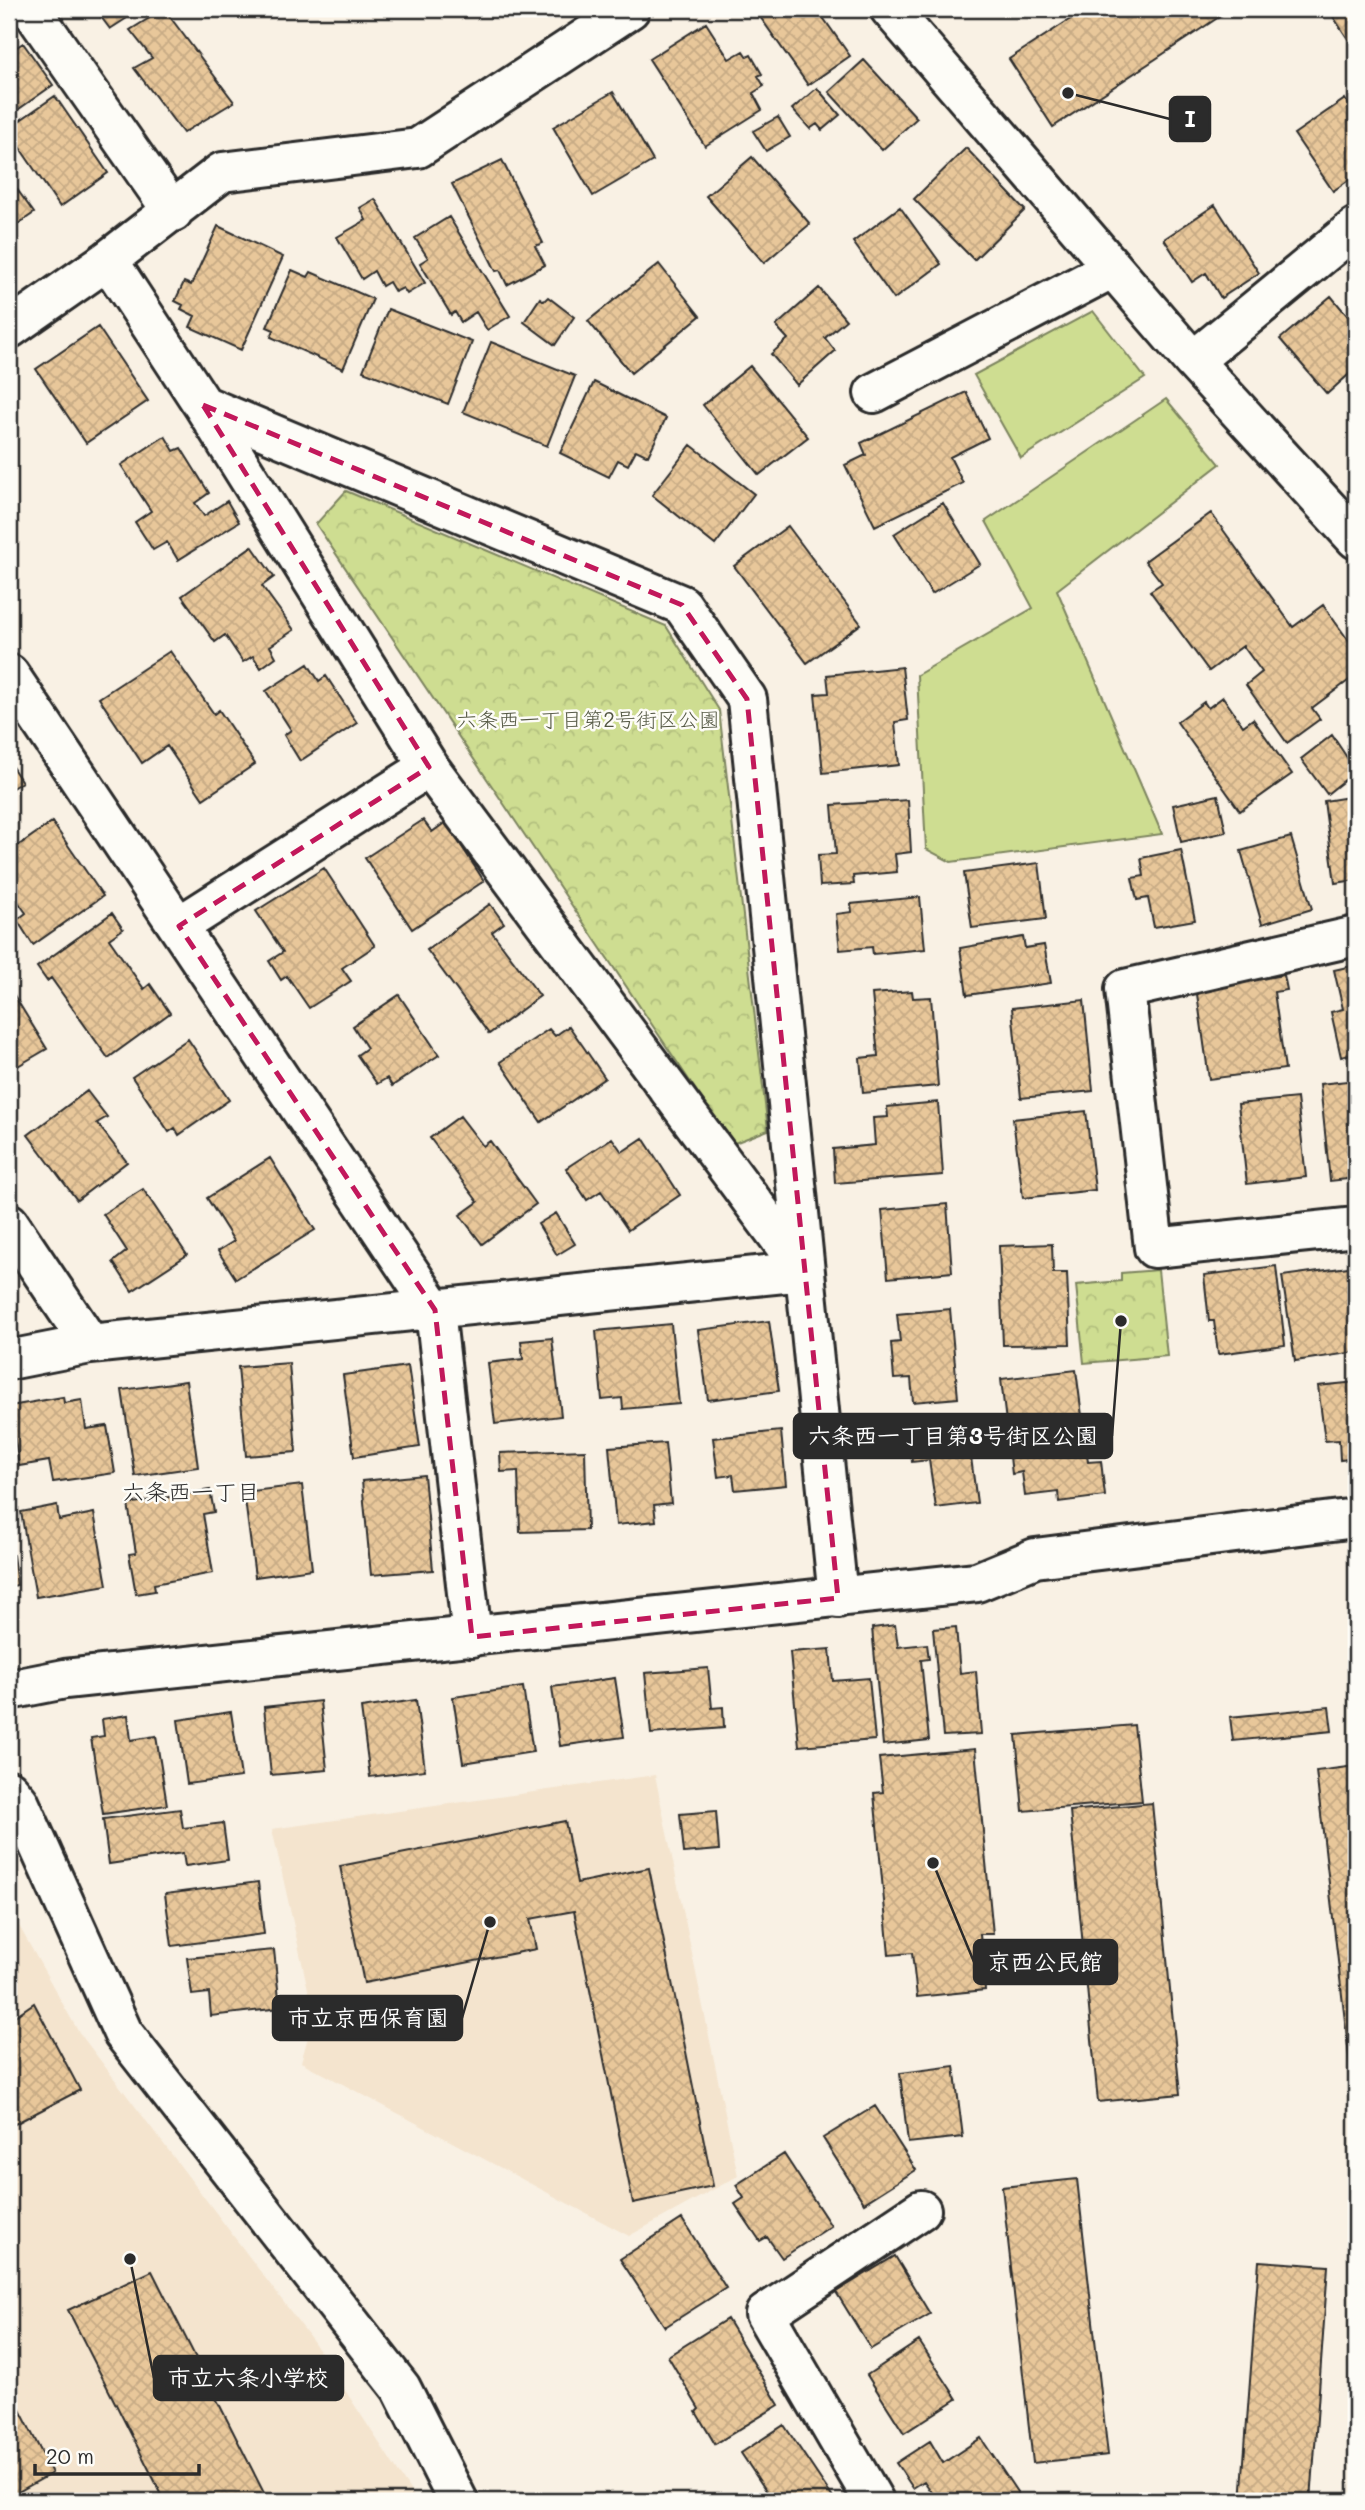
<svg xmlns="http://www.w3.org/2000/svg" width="1365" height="2510" font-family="Mali,'Klee One',sans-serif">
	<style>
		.built { fill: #f4e4ce }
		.grass { fill: #cedd91; stroke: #7c845e; stroke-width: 2 }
		.park { fill: url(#park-crowns); stroke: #7c845e; stroke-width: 2 }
		.building { fill: url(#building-cross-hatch); stroke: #2b2b2b; stroke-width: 2 }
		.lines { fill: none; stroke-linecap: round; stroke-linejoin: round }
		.minor-casing { stroke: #2b2b2b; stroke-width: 44 }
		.minor { stroke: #fdfcf7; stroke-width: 38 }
		.marked { fill: none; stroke: #c2185b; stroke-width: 5; stroke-dasharray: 14 9; stroke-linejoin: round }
		.labels { text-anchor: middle; stroke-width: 5; stroke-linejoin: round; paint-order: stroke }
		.park-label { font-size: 21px; fill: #545844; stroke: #fdfcf7 }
		.neighbourhood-label { font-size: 23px; fill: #2b2b2b; stroke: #fdfcf7 }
		.leader { fill: none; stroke: #2b2b2b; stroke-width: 2.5 }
		.callout-dot { fill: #2b2b2b; stroke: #fdfcf7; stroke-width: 2.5 }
		.callout { fill: #2b2b2b; stroke: #2b2b2b; stroke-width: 2.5 }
		.callout-label { font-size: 23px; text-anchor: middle; font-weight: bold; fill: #fff }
	</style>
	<defs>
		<pattern id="park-crowns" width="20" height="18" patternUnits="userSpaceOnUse" patternTransform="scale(1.75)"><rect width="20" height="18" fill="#cedd91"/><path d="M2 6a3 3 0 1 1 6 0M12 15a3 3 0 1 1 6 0" fill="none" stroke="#b1be7d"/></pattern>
		<pattern id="building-cross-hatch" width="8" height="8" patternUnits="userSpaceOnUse" patternTransform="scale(1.75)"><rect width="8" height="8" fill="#e8c79a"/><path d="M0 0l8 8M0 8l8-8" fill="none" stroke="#c7ab85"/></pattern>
	</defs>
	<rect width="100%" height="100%" fill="#f9f1e4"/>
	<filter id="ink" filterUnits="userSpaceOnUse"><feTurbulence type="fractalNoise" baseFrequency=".0143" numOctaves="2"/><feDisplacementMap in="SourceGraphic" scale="14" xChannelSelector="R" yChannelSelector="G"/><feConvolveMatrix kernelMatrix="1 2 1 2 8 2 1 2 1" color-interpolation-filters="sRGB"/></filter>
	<g filter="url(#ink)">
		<path class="built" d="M655,1775L738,2176L629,2236L301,2062L314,2016L272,1829Z
			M9,1908L78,2031L313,2341L417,2501H9Z"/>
		<path class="grass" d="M1093,311L1145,378L1021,458L974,375Z
			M1166,399L1220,464L1057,590L1162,834L951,862L926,849L917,675L1033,608L986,521Z"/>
		<path class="park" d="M346,491L666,626L719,710L768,1130L732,1144L316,524Z
			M1158,1270L1167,1356L1084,1363L1076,1285L1121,1281V1273Z"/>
		<path class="building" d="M95,9H141L110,29Z
			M164,9L234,102L183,133L134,68L152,58L130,30Z
			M765,9H817L850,56L808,85L758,14Z
			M1086,9H1219L1222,15L1053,127L1009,59Z
			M1328,9H1356V51Z
			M706,23L729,59L743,51L747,57L751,55L762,74L758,76L764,86L753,93L762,110L705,146L649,59Z
			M23,43L53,85L9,116V46L12,50Z
			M864,60L917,118L882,150L829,92Z
			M817,88L840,115L822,130L817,124L810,129L792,109Z
			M613,92L653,161L593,196L553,127Z
			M55,96L108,173L60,207L9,132V128Z
			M1345,99L1356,116V175L1333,191L1294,134Z
			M778,117L790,137L766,151L753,131Z
			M966,148L1025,210L974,260L914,199Z
			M752,157L810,224L764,263L706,196Z
			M502,160L543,243L535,246L545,265L507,285L500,270L496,271L452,184Z
			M9,178L34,213L9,230Z
			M375,199L425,283L407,294L403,288L395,292L389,282L382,286L374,271L362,279L337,237L366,220L360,208Z
			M1215,205L1259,273L1221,298L1206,273L1192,282L1164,239Z
			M900,207L941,264L894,299L853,242Z
			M449,217L510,316L487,330L476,312L461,322L455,312L451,315L420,263L428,258L415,238Z
			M218,226L283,257L241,350L190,327L195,316L181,309L183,305L175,301L184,282L191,285Z
			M659,264L700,316L631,373L588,321Z
			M292,270L308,277L311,272L373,299L343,369L271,337L274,330L267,327Z
			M819,288L846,320L825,338L835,351L797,385L771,354L788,339L776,326Z
			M1331,296L1356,326V368L1327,394L1280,339Z
			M548,297L574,317L555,345L524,322L540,298L544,301Z
			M388,309L472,342L448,404L363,371Z
			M98,327L148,401L86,443L36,369Z
			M491,342L575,376L547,446L463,412Z
			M750,366L808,437L759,475L703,405Z
			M594,382L666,418L648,456L636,450L628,465L618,460L609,477L560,453Z
			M966,392L988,438L950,457L963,483L875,526L845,465L866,455L861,443Z
			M165,436L174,451L181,448L209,493L195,503L204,516L227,501L239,522L178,560L167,542L153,550L135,522L151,511L121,465Z
			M691,445L754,494L715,545L652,495Z
			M943,503L980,564L932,594L894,534Z
			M1211,513L1293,627L1323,605L1356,651V675L1312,708L1320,719L1287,743L1246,685L1262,672L1243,646L1209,671L1150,591L1162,583L1145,561Z
			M788,526L861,624L807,663L734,566Z
			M252,546L274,577L262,586L294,630L270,646L276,657L261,668L253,656L243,662L225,635L215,642L182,596Z
			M170,651L214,714L219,710L255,764L203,799L167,746L142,763L99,698Z
			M308,664L319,681L326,676L357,723L300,761L284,735L291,730L266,691Z
			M902,667L908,720L895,722L899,765L823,773L815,694L829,693L827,675Z
			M1223,697L1243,726L1253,719L1292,774L1240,811L1177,722L1204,702L1208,708Z
			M1332,735L1356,771L1327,794L1301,759Z
			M9,762L22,782L9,790Z
			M1218,795L1226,832L1181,842L1173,805Z
			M1356,796V880L1335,883L1324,801Z
			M908,800L911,852L895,854L897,872L853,876L854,884L820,886L818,855L836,854L832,805Z
			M423,820L432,832L446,822L484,881L412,929L365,858Z
			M52,822L103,896L33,945L17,920L26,913L9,889V852Z
			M1291,837L1312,909L1262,924L1241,851Z
			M1181,850L1195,920L1154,927L1148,898L1137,900L1132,878L1144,876L1141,858Z
			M1039,863L1046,919L972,928L964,873Z
			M324,868L375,946L342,968L351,981L309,1008L287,976L281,980L269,961L283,952L256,911Z
			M920,897L925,949L873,954L872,947L840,950L836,914L852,912L851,904Z
			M490,904L504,923L492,932L540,996L489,1034L427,950Z
			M112,913L123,929L109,939L144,989L150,984L170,1013L108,1058L51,978L47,981L37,967Z
			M1023,937L1025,948L1044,945L1051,983L967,995L960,948Z
			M1356,965V1053L1341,1057L1331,1012L1343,1009L1334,970Z
			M1284,975L1287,990L1274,992L1285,1069L1209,1079L1196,987Z
			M9,987L47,1049L9,1071Z
			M912,991L913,998L931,997L938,1086L863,1093L860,1058L878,1056L872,994Z
			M399,995L439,1055L392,1086L387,1078L377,1084L357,1055L367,1048L353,1026Z
			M1084,1000L1093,1091L1021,1098L1012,1008Z
			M569,1026L605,1078L541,1122L500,1062L549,1029L555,1036Z
			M188,1039L229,1100L179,1135L175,1128L169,1132L132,1077Z
			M1356,1080V1178L1330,1181L1320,1084Z
			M87,1091L107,1117L97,1123L127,1162L77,1200L28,1135Z
			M1297,1098L1306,1177L1247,1184L1238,1104Z
			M938,1102L943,1175L835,1183L833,1149L875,1145L873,1118L888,1117L887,1107Z
			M1086,1111L1095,1190L1023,1198L1013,1119Z
			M460,1116L483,1146L490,1141L536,1204L482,1244L460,1215L478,1202L430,1138Z
			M612,1138L622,1152L643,1138L680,1195L628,1230L601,1191L587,1200L566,1168Z
			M270,1158L315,1230L236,1279L218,1251L234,1241L207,1198Z
			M143,1189L187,1255L132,1291L113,1262L127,1251L103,1214Z
			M947,1204L952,1272L888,1278L882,1210Z
			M556,1213L575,1244L557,1255L538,1224Z
			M1052,1244L1053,1273H1067L1070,1344L1003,1345L999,1246Z
			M1276,1266L1285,1345L1218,1354L1214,1321H1209L1204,1275Z
			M1356,1266V1352L1295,1361L1282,1276Z
			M950,1309L958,1398L913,1402L911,1378L894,1379L891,1343L900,1342L897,1314Z
			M769,1321L779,1391L708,1400L698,1330Z
			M671,1324L679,1404L623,1409L622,1398L602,1400L596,1331Z
			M552,1338L561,1416L495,1424L488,1363L523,1359L521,1341Z
			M289,1363L296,1452L246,1456L238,1367Z
			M408,1366L420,1447L354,1457L343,1375Z
			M1076,1370L1088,1462L1101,1461L1105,1496L1059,1502L1058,1492L1025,1496L1022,1472L1012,1474L1001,1379Z
			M186,1381L198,1467L135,1476L122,1390Z
			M1356,1382V1458L1340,1460L1339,1440L1325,1441L1318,1386Z
			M63,1397L64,1403L82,1400L86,1429L107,1426L115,1473L53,1482L49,1461L19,1466L10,1406Z
			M967,1427L977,1503L936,1508L929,1460L912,1462L909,1433Z
			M781,1431L786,1485L735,1490L733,1475L718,1477L713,1438Z
			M665,1443L671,1503L654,1505L656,1521L616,1525L609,1447Z
			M585,1450L587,1530L520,1532L518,1471L501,1472L500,1453Z
			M424,1475L433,1570L371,1575L362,1481Z
			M302,1485L312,1569L255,1577L244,1492Z
			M210,1490L214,1512L203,1514L213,1573L154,1584L155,1591L136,1594L129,1554L136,1553L128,1504Z
			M57,1505L59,1520L94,1513L107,1585L36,1597L21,1512Z
			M9,1555H13L17,1585L9,1587Z
			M895,1625L898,1647L927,1644L929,1659L921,1660L929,1740L883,1745L872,1628Z
			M956,1627L960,1673L976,1671L981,1734L943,1736L933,1629Z
			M830,1649L833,1681L869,1678L875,1740L799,1746L790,1652Z
			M708,1668L712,1708L723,1707L724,1728L651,1734L645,1673Z
			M615,1678L624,1737L560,1746L552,1687Z
			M523,1687L533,1752L463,1763L453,1697Z
			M416,1700L425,1770L370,1777L361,1708Z
			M320,1701L327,1770L271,1775L264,1707Z
			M1329,1707L1332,1731L1233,1741L1230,1717Z
			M231,1712L241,1777L187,1784L178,1720Z
			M128,1715L131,1740L156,1736L167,1805L103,1814L91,1738L104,1736L102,1719Z
			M1134,1725L1142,1801L1023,1811L1016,1735Z
			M975,1749L993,1934H980L985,1990L917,1997L912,1953L889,1955L874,1793L883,1792L879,1758Z
			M1356,1766V2072L1351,2073L1316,1771Z
			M1152,1803L1180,2094L1098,2102L1070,1811Z
			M180,1809L183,1828L223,1823L228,1860L185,1866L183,1853L109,1864L103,1819Z
			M716,1811L719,1850L684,1853L680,1814Z
			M565,1821L577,1883L649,1868L713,2186L633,2203L574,1911L530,1919L536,1949L364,1983L340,1866Z
			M258,1882L264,1934L172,1946L165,1894Z
			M274,1950L280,2008L211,2016L209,1993L192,1995L187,1958Z
			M34,2003L80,2090L9,2127V2004L15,2016Z
			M954,2066L963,2137L908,2143L900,2073Z
			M875,2106L916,2170L864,2203L823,2138Z
			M784,2154L831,2226L782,2258L767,2237L760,2241L735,2204L744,2198L736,2185Z
			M1077,2179L1108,2455L1033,2463L1002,2187Z
			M682,2219L726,2288L665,2327L620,2259Z
			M895,2256L930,2314L871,2349L836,2292Z
			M1259,2261L1328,2266L1311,2501H1241Z
			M152,2271L268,2501H165L68,2310Z
			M727,2319L779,2405L715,2444L696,2412L699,2409L668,2356Z
			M919,2341L957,2399L904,2433L867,2375Z
			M9,2388L52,2473L9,2497Z
			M784,2425L835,2501H773L741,2453Z
			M981,2438L1023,2501H938L924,2481L913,2488L896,2463L930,2441L943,2463Z"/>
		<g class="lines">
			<g class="minor-casing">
				<path id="minor" d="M31,9L173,212
					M890,9L1193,361L1356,539
					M108,260L203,405L429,767L804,1271
					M9,329L108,260L222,172L418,148L630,9
					M1193,361L1356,227
					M874,393L1113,268
					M203,405L682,605L747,699L838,1598
					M9,674L435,1310L472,1637
					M179,926L429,767
					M1356,936L1125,989L1154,1248L1356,1227
					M9,1223L90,1344
					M9,1360L90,1344L804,1271
					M9,1690L65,1679L977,1582L1035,1558L1356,1518
					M9,1790L19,1802L123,2033L401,2388L458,2501
					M874,2501L765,2314L921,2210"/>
			</g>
			<use href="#minor" class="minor"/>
		</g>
	</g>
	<path class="marked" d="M203,405L682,605L747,699L838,1598L472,1637L435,1310L179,926L429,767Z"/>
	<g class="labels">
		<g class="park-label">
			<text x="588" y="727">六条西一丁目第2号街区公園</text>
		</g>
		<g class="neighbourhood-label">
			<text x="191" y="1500">六条西一丁目</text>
		</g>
	</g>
	<path class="leader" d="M1068 93L1170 119M1121 1321L1112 1436M933 1863L974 1962M490 1922L462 2018M130 2259L154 2378"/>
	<g class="callout-dot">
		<circle cx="1068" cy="93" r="7"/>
		<circle cx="1121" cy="1321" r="7"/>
		<circle cx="933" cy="1863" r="7"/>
		<circle cx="490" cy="1922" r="7"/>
		<circle cx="130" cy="2259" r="7"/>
	</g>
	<g class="callout">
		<rect x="1170" y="97" width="40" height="44" rx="7"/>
		<rect x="794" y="1414" width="318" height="44" rx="7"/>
		<rect x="974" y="1940" width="143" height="44" rx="7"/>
		<rect x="273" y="1996" width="189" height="44" rx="7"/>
		<rect x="154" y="2356" width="189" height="44" rx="7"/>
	</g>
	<g class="callout-label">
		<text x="1190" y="127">I</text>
		<text x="953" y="1444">六条西一丁目第3号街区公園</text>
		<text x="1045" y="1970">京西公民館</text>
		<text x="368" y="2026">市立京西保育園</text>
		<text x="248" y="2386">市立六条小学校</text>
	</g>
	<rect width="1365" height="2510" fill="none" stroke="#fdfcf7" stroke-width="35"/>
	<rect x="18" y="18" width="1330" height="2475" fill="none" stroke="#2b2b2b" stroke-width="2.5" filter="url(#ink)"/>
	<path d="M35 2464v10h164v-10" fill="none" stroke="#2b2b2b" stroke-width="3.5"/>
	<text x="46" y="2464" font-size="21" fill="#2b2b2b" stroke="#fdfcf7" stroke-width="5" paint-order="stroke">20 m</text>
</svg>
